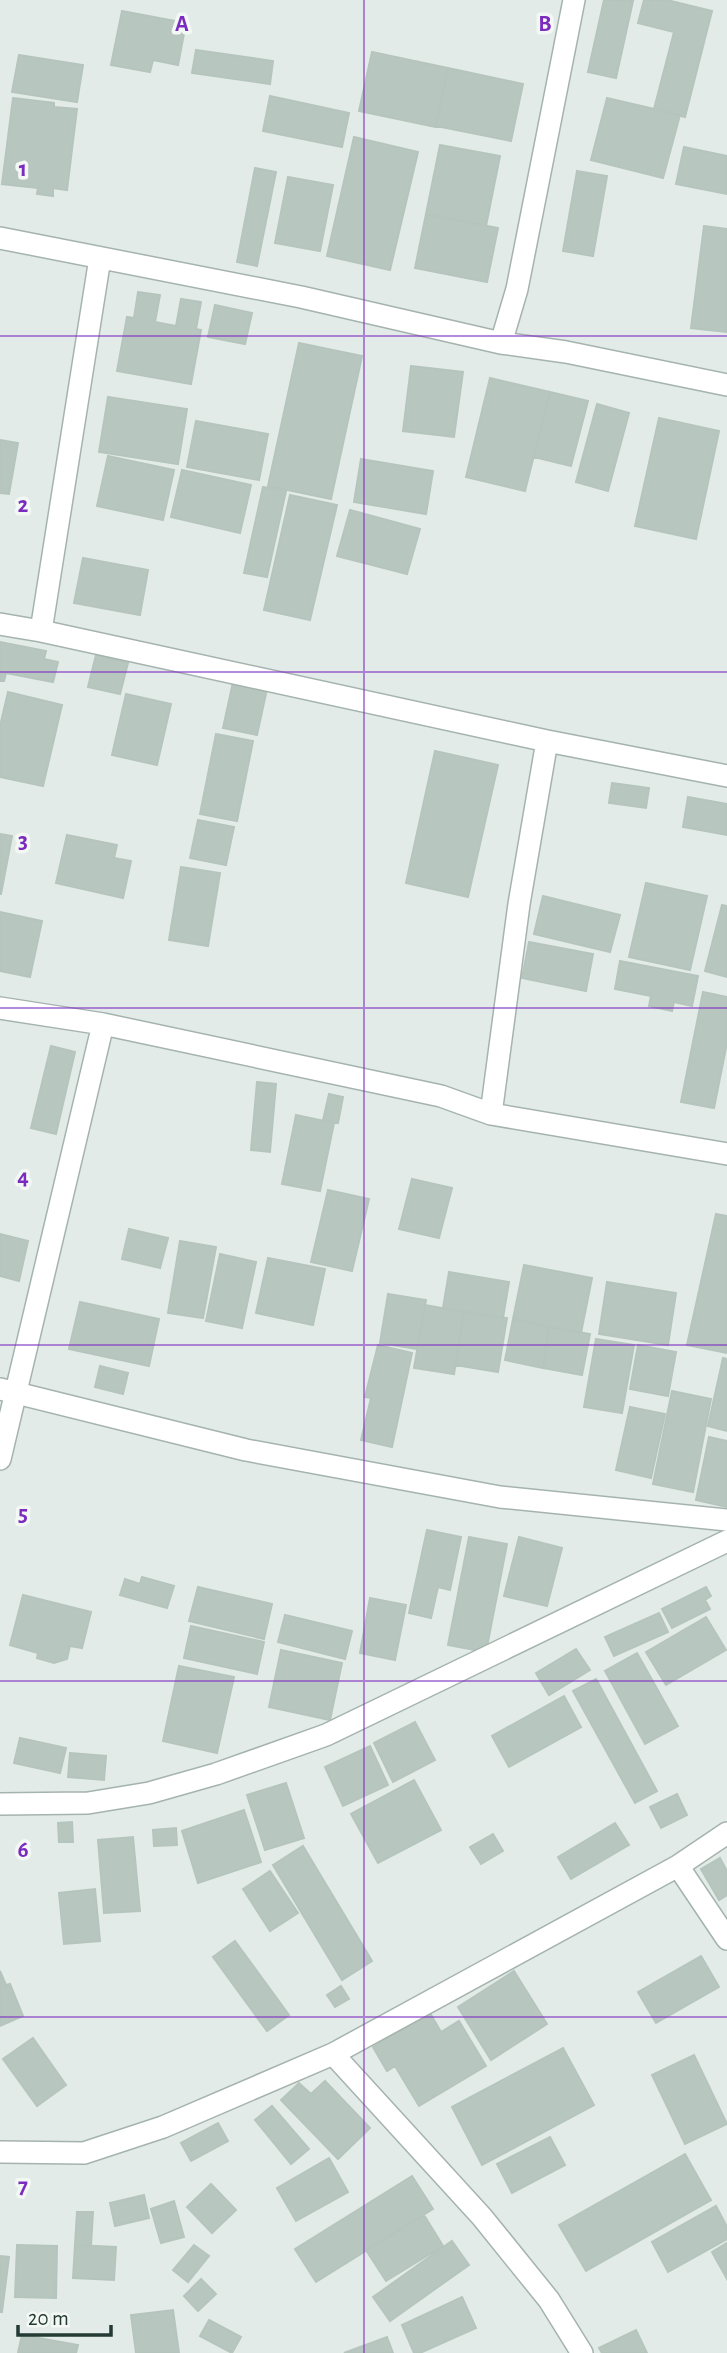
<svg xmlns="http://www.w3.org/2000/svg" width="727" height="2353" font-family="'Alegreya Sans',sans-serif">
	<style>
		.building { fill: #b8c6c0; stroke: #b5c5bd; stroke-width: 2 }
		.lines { fill: none; stroke-linecap: round; stroke-linejoin: round }
		.minor-casing { stroke: #a5b3ae; stroke-width: 24 }
		.minor { stroke: #fff; stroke-width: 21 }
		.grid { fill: none; stroke: #7b2cbf; stroke-width: 2; stroke-opacity: 0.55 }
		.grid-label { font-size: 23px; text-anchor: middle; font-weight: bold; fill: #7b2cbf; stroke: #f3f8f5; stroke-width: 7; stroke-linejoin: round; paint-order: stroke }
	</style>
	<rect width="100%" height="100%" fill="#e2ebe7"/>
	<path class="building" d="M604,0L633,1L616,78L588,72Z
		M644,0H667L712,11L685,117L654,109L674,32L638,23Z
		M122,11L186,23L178,65L153,60L150,72L111,65Z
		M196,50L273,61L270,84L192,73Z
		M372,52L448,68L436,127L359,111Z
		M19,55L83,65L77,102L12,92Z
		M448,68L523,84L511,141L436,126Z
		M270,96L349,113L342,147L263,131Z
		M13,98L54,103V107L77,109L67,190L53,188V196L37,194L38,188L2,184Z
		M607,98L680,115L663,178L591,160Z
		M354,137L418,152L390,270L327,256Z
		M440,145L500,156L486,226L426,214Z
		M684,147L727,156V194L676,184Z
		M255,168L276,172L257,266L237,262Z
		M577,171L607,176L593,256L563,251Z
		M288,177L333,185L320,251L275,243Z
		M426,214L498,228L487,282L415,268Z
		M704,226L727,229V332L691,328Z
		M138,292L160,295L155,322L176,326L181,299L201,302L196,329L201,330L191,384L117,371L127,317L134,318Z
		M215,305L252,313L245,344L208,337Z
		M299,343L362,356L331,499L268,486Z
		M411,366L463,372L454,437L403,431Z
		M490,378L550,392L525,491L466,477Z
		M550,392L588,401L571,466L534,457Z
		M108,397L187,409L178,464L99,452Z
		M597,404L629,413L608,491L576,482Z
		M659,418L719,431L696,539L635,526Z
		M196,421L268,434L259,480L187,467Z
		M0,440L18,443L9,494L0,493Z
		M108,456L174,470L163,520L97,506Z
		M361,459L433,471L426,514L354,502Z
		M182,470L251,485L240,533L171,517Z
		M263,487L286,491L267,577L244,573Z
		M290,495L337,505L310,620L264,610Z
		M350,510L420,529L407,574L337,556Z
		M83,558L148,570L140,615L74,603Z
		M0,642L46,651L44,659L58,662L53,682L6,673L4,681H0Z
		M96,655L128,663L120,694L88,687Z
		M233,682L267,689L257,735L223,728Z
		M8,692L62,705L43,786L0,777V726Z
		M126,694L171,704L157,765L112,755Z
		M216,734L253,741L237,821L200,814Z
		M435,751L498,765L468,897L406,883Z
		M612,783L649,788L646,808L609,803Z
		M688,797L727,804V835L683,827Z
		M198,820L234,827L226,865L190,858Z
		M0,834L12,836L1,894H0Z
		M67,835L117,845L114,858L131,861L123,898L56,883Z
		M181,867L220,873L208,946L169,940Z
		M646,883L707,896L690,970L629,957Z
		M543,896L620,915L610,952L534,934Z
		M722,905L727,906V977L705,971Z
		M0,912L42,921L30,977L0,971Z
		M529,942L593,954L586,991L522,978Z
		M620,961L698,976L692,1006L674,1002L672,1011L649,1006L651,996L615,989Z
		M703,992L727,997V1043L714,1108L681,1102Z
		M51,1046L75,1052L56,1134L31,1128Z
		M257,1082L276,1084L270,1152L251,1150Z
		M329,1094L343,1097L338,1123L323,1120Z
		M296,1115L334,1123L320,1191L282,1184Z
		M412,1179L452,1188L439,1238L399,1229Z
		M328,1190L369,1199L352,1271L311,1262Z
		M716,1214L727,1216V1353L687,1345Z
		M129,1229L168,1238L160,1268L122,1259Z
		M0,1234L28,1241L19,1281L0,1276Z
		M180,1241L216,1247L203,1318L168,1313Z
		M220,1254L256,1262L242,1328L206,1321Z
		M268,1258L325,1269L313,1325L256,1313Z
		M524,1265L592,1278L581,1333L513,1319Z
		M449,1272L509,1282L503,1318L443,1308Z
		M607,1282L676,1293L668,1345L599,1334Z
		M388,1294L426,1300L417,1349L380,1343Z
		M80,1302L159,1319L149,1366L69,1349Z
		M425,1305L464,1312L454,1374L414,1368Z
		M464,1312L507,1318L498,1372L455,1365Z
		M513,1319L549,1327L543,1368L505,1360Z
		M549,1327L590,1334L582,1375L543,1368Z
		M596,1339L634,1345L622,1413L584,1407Z
		M378,1345L412,1353L392,1447L361,1440L371,1398L365,1397Z
		M638,1345L676,1352L668,1396L630,1389Z
		M723,1358L727,1359V1431L708,1426Z
		M100,1366L128,1373L123,1394L95,1387Z
		M672,1391L711,1399L693,1492L653,1484Z
		M630,1407L665,1414L651,1478L616,1470Z
		M709,1437L727,1441V1507L696,1500Z
		M427,1530L461,1537L450,1590L438,1587L431,1618L409,1613Z
		M469,1537L507,1544L486,1652L448,1645Z
		M519,1537L562,1548L547,1606L504,1596Z
		M142,1577L174,1586L167,1608L120,1595L125,1579L140,1584Z
		M198,1587L272,1604L264,1639L189,1621Z
		M706,1587L711,1596L705,1600L710,1609L672,1628L662,1609Z
		M23,1595L91,1612L82,1648L70,1646L67,1659L54,1663L37,1658L38,1653L10,1645Z
		M370,1598L406,1605L395,1660L360,1653Z
		M659,1613L668,1632L614,1656L605,1637Z
		M285,1615L352,1631L345,1659L278,1642Z
		M706,1617L726,1650L666,1685L646,1652Z
		M191,1626L264,1642L257,1674L184,1658Z
		M576,1649L590,1670L549,1695L536,1673Z
		M281,1650L342,1663L330,1720L269,1707Z
		M637,1653L678,1726L645,1744L605,1671Z
		M179,1666L234,1677L217,1753L163,1741Z
		M596,1679L657,1791L635,1803L573,1691Z
		M564,1696L581,1727L509,1767L492,1736Z
		M415,1722L435,1760L393,1782L374,1743Z
		M20,1738L66,1748L60,1773L14,1763Z
		M370,1746L388,1785L343,1806L325,1767Z
		M70,1753L106,1756L104,1780L68,1777Z
		M414,1780L441,1830L378,1863L351,1814Z
		M286,1783L304,1838L265,1850L247,1795Z
		M677,1794L687,1815L661,1828L650,1807Z
		M244,1810L261,1862L198,1883L182,1831Z
		M72,1822L73,1842H59L58,1823Z
		M615,1823L629,1845L571,1879L558,1857Z
		M176,1828L177,1845L154,1846L153,1830Z
		M493,1834L503,1851L481,1864L470,1847Z
		M133,1837L140,1911L104,1913L98,1840Z
		M303,1846L372,1961L342,1980L273,1865Z
		M720,1858L727,1871V1895L719,1900L701,1869Z
		M270,1871L298,1913L270,1931L243,1889Z
		M95,1889L100,1941L64,1944L59,1893Z
		M235,1941L289,2015L267,2031L213,1957Z
		M701,1956L719,1987L656,2023L638,1992Z
		M0,1971L6,1985L10,1984L23,2016L0,2026Z
		M514,1971L547,2024L491,2060L458,2007Z
		M341,1986L349,1999L335,2007L327,1995Z
		M430,2013L441,2032L459,2021L486,2066L419,2106L395,2066L387,2071L373,2047Z
		M33,2038L66,2085L37,2106L3,2059Z
		M563,2048L594,2105L482,2165L452,2107Z
		M694,2055L727,2124L685,2144L652,2075Z
		M325,2081L370,2128L338,2159L281,2100L299,2083L311,2094Z
		M272,2106L309,2149L291,2164L255,2120Z
		M218,2123L228,2141L191,2161L181,2143Z
		M550,2137L565,2165L512,2193L497,2164Z
		M685,2154L711,2200L586,2271L559,2225Z
		M329,2158L348,2192L296,2221L277,2188Z
		M412,2176L433,2209L316,2282L295,2249Z
		M211,2184L236,2210L212,2233L187,2207Z
		M144,2195L149,2218L115,2226L110,2203Z
		M174,2201L184,2237L161,2243L151,2209Z
		M716,2206L727,2227V2239L668,2272L652,2242Z
		M77,2212H93L91,2246L75,2245Z
		M424,2215L443,2246L386,2281L366,2250Z
		M452,2241L469,2265L390,2321L373,2297Z
		M727,2243V2279L712,2252Z
		M17,2245L57,2246L56,2298L15,2297Z
		M75,2245L116,2247L114,2280L73,2278Z
		M194,2245L209,2256L188,2282L173,2270Z
		M0,2256L9,2257L2,2312H0Z
		M201,2279L216,2294L198,2311L184,2296Z
		M462,2297L476,2328L420,2353H414L402,2325Z
		M173,2310L179,2353H136L131,2315Z
		M209,2320L241,2337L232,2353L200,2336Z
		M636,2330L647,2353H602L599,2348Z
		M22,2335L78,2345L76,2353H18Z
		M387,2337L393,2353H344Z"/>
	<g class="lines">
		<g class="minor-casing">
			<path id="minor" d="M574,0L517,289L501,343L566,352L727,385
				M0,238L301,297L501,343
				M0,624L41,631L547,741L727,776
				M41,631L100,258
				M0,1008L103,1024L441,1096L491,1114L727,1154
				M491,1114L519,904L547,741
				M0,1389L246,1450L500,1497L727,1520
				M0,1459L103,1024
				M0,1804L88,1803L149,1793L216,1774L326,1735L727,1541
				M678,1866L727,1939
				M333,2054L482,2217L549,2300L582,2353
				M0,2152L84,2153L163,2127L333,2054L678,1866L727,1833"/>
		</g>
		<use href="#minor" class="minor"/>
	</g>
	<path class="grid" d="M364,0V2353M0,336H727M0,672H727M0,1008H727M0,1345H727M0,1681H727M0,2017H727"/>
	<g class="grid-label">
		<text x="182" y="31">A</text>
		<text x="545" y="31">B</text>
		<text x="23" y="176">1</text>
		<text x="23" y="512">2</text>
		<text x="23" y="848">3</text>
		<text x="23" y="1184">4</text>
		<text x="23" y="1521">5</text>
		<text x="23" y="1857">6</text>
		<text x="23" y="2193">7</text>
	</g>
	<path d="M18 2325v10h93v-10" fill="none" stroke="#233b34" stroke-width="3.5"/>
	<text x="28" y="2325" font-size="21" fill="#233b34" stroke="#f3f8f5" stroke-width="5" paint-order="stroke">20 m</text>
</svg>
